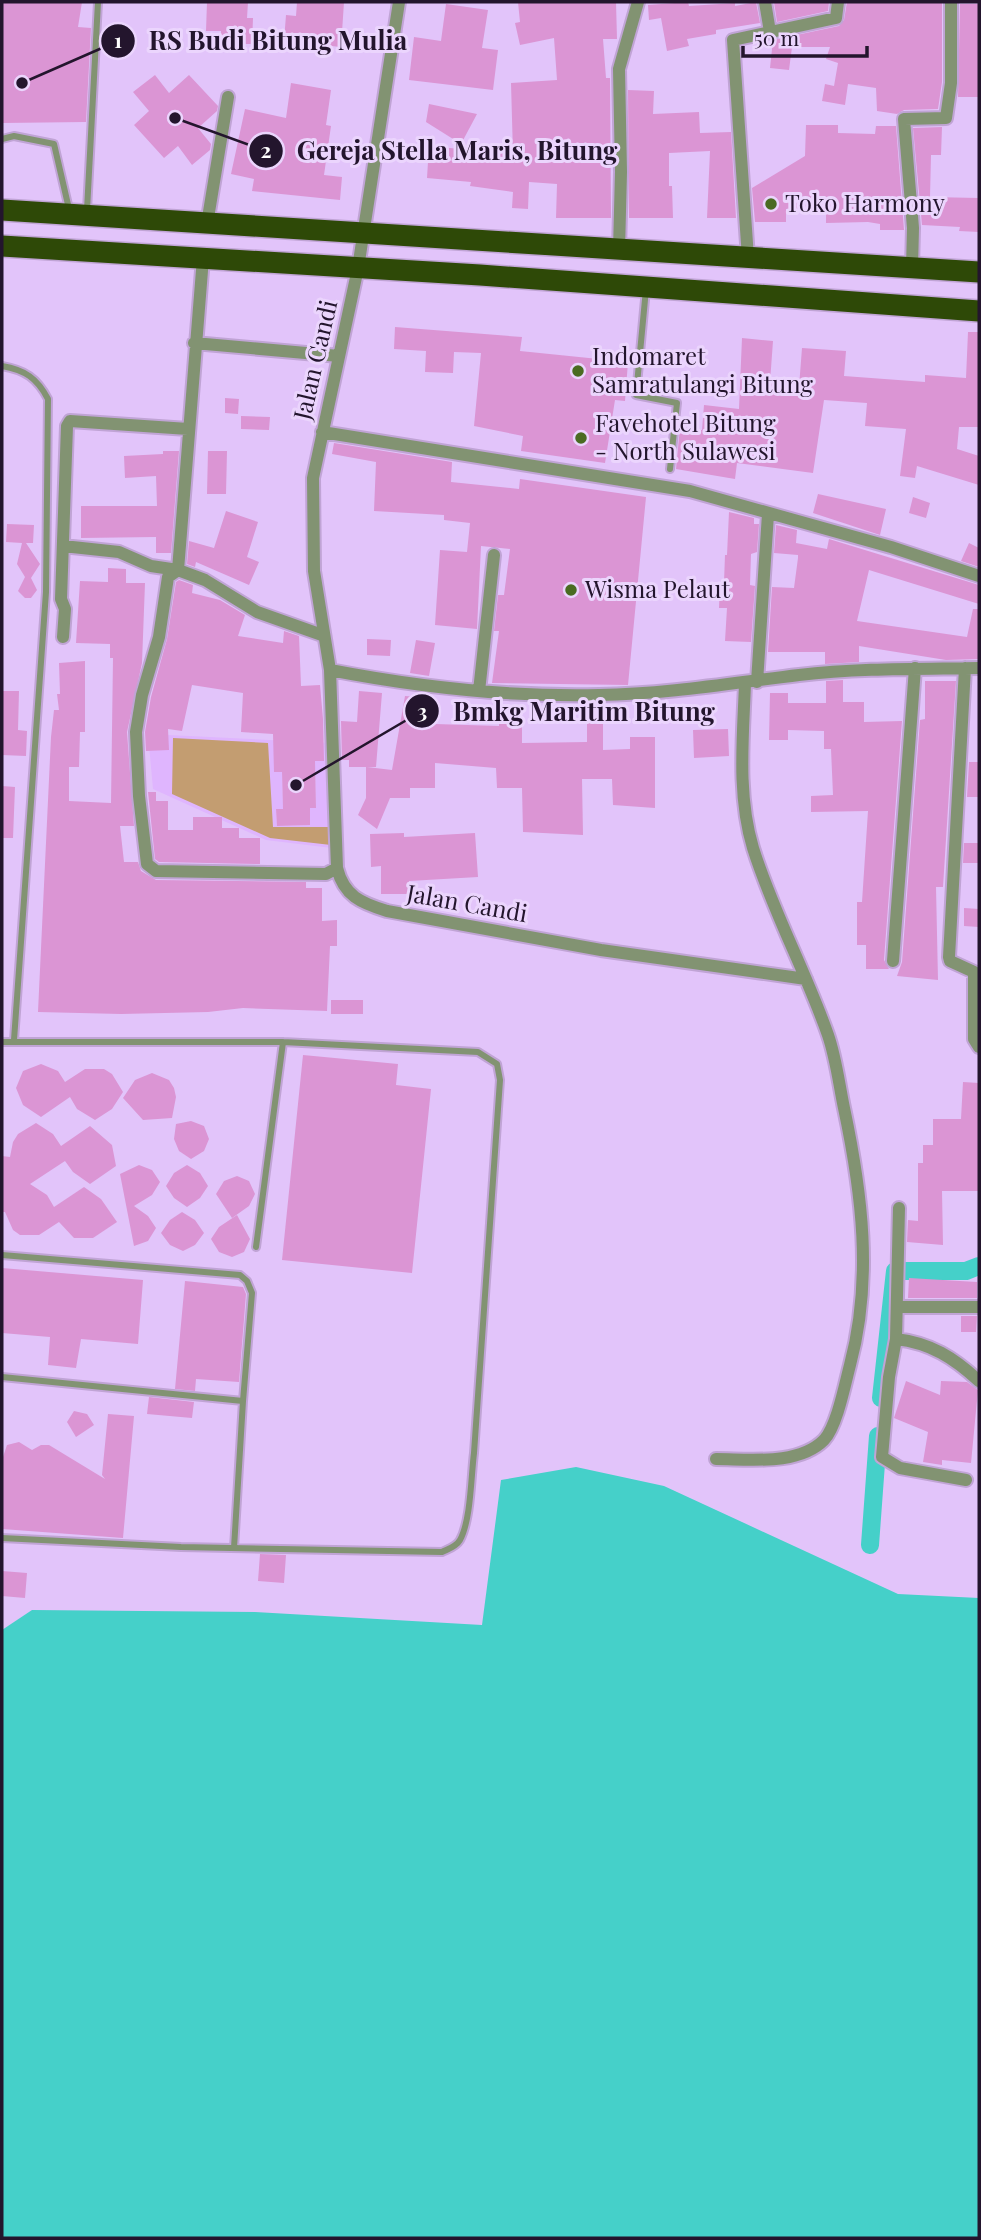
<svg xmlns="http://www.w3.org/2000/svg" width="981" height="2240" font-family="'Playfair Display',serif">
	<style>
		.built { fill: #dfb5fe; fill-rule: evenodd }
		.green { fill: #c39d71 }
		.water { fill: #45d0c9 }
		.lines { fill: none; stroke-linecap: round; stroke-linejoin: round }
		.canal { stroke: #45d0c9; stroke-width: 18 }
		.building { fill: #db95d4 }
		.lane-casing { stroke: #c0a4d5; stroke-width: 10 }
		.street-casing { stroke: #c0a4d5; stroke-width: 16 }
		.highway-casing { stroke: #c0a4d5; stroke-width: 24 }
		.lane { stroke: #829372; stroke-width: 6 }
		.street { stroke: #829372; stroke-width: 12 }
		.highway { stroke: #2e4907; stroke-width: 21 }
		.poi-dot { fill: #4a6b22; stroke: #ebd5fd; stroke-width: 2.5 }
		.labels { text-anchor: middle; stroke-width: 6; stroke-linejoin: round; paint-order: stroke }
		.poi-label { font-size: 24px; fill: #23152d; stroke: #ebd5fd; text-anchor: start }
		.street-label { font-size: 24px; fill: #23152d; stroke: #ebd5fd }
		.leader { fill: none; stroke: #23152d; stroke-width: 2.5 }
		.callout-dot { fill: #23152d; stroke: #ebd5fd; stroke-width: 2.5 }
		.mark-label { font-size: 21px; text-anchor: middle; font-weight: bold; fill: #fff }
		.callout-label { font-size: 26px; text-anchor: middle; font-weight: bold; fill: #23152d; stroke: #ebd5fd; stroke-width: 6; stroke-linejoin: round; paint-order: stroke }
	</style>
	<rect width="100%" height="100%" fill="#e2c4fa"/>
	<path class="built" d="M148,734L329,743L332,848L266,840L153,789ZM315,763L316,808H310V825L277,826L276,809H283L282,772ZM273,827H331L270,838Z"/>
	<path class="green" d="M173,738L268,743L273,827H331V845L270,838L172,794Z"/>
	<path class="water" d="M576,1467L664,1486L898,1594L979,1598V2238H2V1630L32,1610L255,1612L482,1625L501,1480Z"/>
	<g class="lines">
		<path class="canal" d="M881,1398L895,1271H966L979,1266
			M870,1545L878,1436"/>
	</g>
	<path class="building" d="M2,2H82L78,27L91,28L86,122L2,123Z
		M207,2H248L247,18H253L252,44H221V31H206Z
		M297,2H344L341,47L284,41L286,15L296,16Z
		M518,2H616L617,39H603L606,78H610L611,218H556L557,184L529,182L528,209L512,208L513,192L470,186L471,182L427,178L429,146L513,154L511,83L557,80L554,38L520,45L515,23L520,22Z
		M688,2L689,6L735,3V6L756,2L760,23L716,30V34L687,39L689,46L667,51L661,18L649,20L648,5Z
		M774,2H829L828,11L777,22Z
		M847,2H942V82L938,109L904,110L897,114L877,111L876,88L848,84L845,105L822,101L825,84L834,86L838,63L826,59L830,47H792L789,70L770,68L773,40L839,26L844,20Z
		M446,4L488,10L482,48L498,50L493,90L409,80L414,37L441,41Z
		M960,4H979L978,97H958Z
		M155,75L169,93L189,75L218,106L217,111L198,128L211,144L210,150L192,165L178,146L164,158L134,125L149,111L133,92Z
		M291,83L331,90L326,125L331,126L324,175L342,177L340,200L252,191L254,179L231,174L245,109L286,118Z
		M628,90L654,91L653,114L699,112L700,133L731,132L736,218H707L710,151L669,153V186H672L673,218H629Z
		M429,104L477,114L461,144L426,122Z
		M806,125H838V133L875,134L876,126H896L904,230H880V224L868,222L826,223V207L786,209V222H755L752,188L805,156Z
		M942,127L941,155H931L930,197L979,198V232L959,231L960,227L922,225L913,128Z
		M395,327L522,337L520,351L628,362L625,401L615,400L605,463L521,451L523,436L474,426L481,353L454,352L453,373L425,372L426,351L394,349Z
		M968,332H979V427H959L957,449L979,456V485L917,466L915,478L900,476L906,429L865,426L867,403L824,400L813,473L737,463L735,479L676,469L680,427L702,430L704,405L739,409L742,338L773,341L770,382L799,387L802,348L846,351L844,376L925,382V375L966,378Z
		M225,398L239,399L238,414L225,413Z
		M241,416L270,417L269,430L241,429Z
		M334,443L452,462L451,482L519,489L520,479L646,497L628,685L492,683L499,631H494L498,595H504L510,549L481,546L477,629L435,625L440,550L467,552L470,523L444,520V515L374,511L376,462L332,454Z
		M163,451H179L171,553H156V537L81,538V506H157L156,476L125,478L124,456L163,454Z
		M208,451H227L226,494H207Z
		M818,494L886,509L880,535L813,513Z
		M913,497L930,503L926,518L909,513Z
		M226,511L258,522L247,557L259,562L249,585L196,562L195,567L187,564L189,541L214,548Z
		M729,512L754,518V524H759L757,552L751,554L750,585L755,586L751,642L725,641L727,608H719L720,582H724L725,555H727Z
		M7,524L34,525L33,543H26L40,564L31,578L37,590L31,598H25L18,591L25,577L17,564L22,543L6,542Z
		M776,525L797,530L796,543L827,549L829,539L979,585V604L869,570L857,621L967,637L973,609H979V659L946,660L859,646V662L825,664V652H768L772,587L794,588L798,558V555L774,553Z
		M969,543L979,548V567L961,561Z
		M108,568L126,569V583H145L142,663L127,732L134,826H120L124,862H138L141,871L156,880L306,882V888H322V921L337,920V946H330L327,1011L243,1008L208,1012L121,1014L38,1012L51,737L54,710H59L57,694H60L59,663L85,661V732H80L79,767H69V801L111,803L113,658H110V644L76,643L80,581L108,582Z
		M179,580L193,585L192,593L220,600L245,615L238,636L283,643L284,631L299,636L301,686L320,685L323,719L324,761H315L316,808H310V825L277,826L276,809H283L282,772H274L273,734L241,732L243,693L192,685L182,731L168,729L169,750L146,751L145,732L151,697L167,639L176,582Z
		M367,639L391,640L390,656L367,655Z
		M416,640L435,643L429,676L410,673Z
		M843,680V702H864V722L902,721L884,960L889,969H866V945H857V902H862L868,811L811,812V796L833,795L831,749H824V731L788,730V740H769L770,693H788V703H826V681Z
		M925,681H956L943,887H936L938,980L897,976L902,962L920,720L925,719Z
		M3,691H19L18,730L27,731L26,756L2,755Z
		M359,691L382,693L376,767H367L392,770L405,696L417,697L416,719H435V724L499,726V720H522V743L587,742V714H603V750L630,749V737H655V808L613,805L612,779H582L583,835L523,832L522,788H497L496,768L435,763V788H410V798H390L377,829L358,815L366,798V767H349V760H342L341,721L357,722Z
		M728,729L729,756L694,758L693,730Z
		M969,762H979V797H967Z
		M2,786L15,787L13,838H2Z
		M148,792H156V801H168V830H193V817H222V828H239V838H260V864L159,862L155,859Z
		M404,833V837L475,833L478,877L409,881V894H381V866L371,867L370,834Z
		M964,843H979V863H963Z
		M964,908L979,909V927L964,926Z
		M331,1000H363V1014H331Z
		M303,1055L398,1064L396,1085L431,1089L412,1273L282,1260Z
		M41,1064L58,1071L65,1082L85,1069H104L112,1074L123,1092L112,1109L95,1120L77,1109L70,1097L41,1117L23,1105L16,1088L23,1071Z
		M152,1073L169,1080L174,1088L176,1097L172,1118L143,1120L123,1098L135,1080Z
		M963,1082L979,1083V1191H942L943,1245L907,1242L908,1220L918,1221V1163H923V1145H933V1119H961Z
		M191,1121L204,1126L209,1139L204,1151L191,1159L179,1151L174,1139L176,1124Z
		M36,1123L53,1134L61,1146L90,1126L112,1145L116,1166L90,1184L73,1172L65,1161L30,1184L47,1195L54,1207L84,1187L101,1199L117,1222L93,1238H74L59,1222L39,1235H20L13,1230L5,1212H2V1156L10,1157L13,1142L18,1134Z
		M139,1165L152,1170L160,1182L152,1195L134,1206L148,1216L156,1228L148,1241L134,1246L120,1174Z
		M187,1165L200,1173L208,1186L200,1198L187,1207L174,1198L166,1186L174,1173Z
		M237,1176L249,1181L255,1194L249,1206L232,1218L216,1194L224,1181Z
		M182,1212L195,1220L204,1233L195,1245L183,1251L170,1245L161,1233L170,1220Z
		M237,1215L250,1239L244,1252L232,1257L219,1252L211,1239L219,1227Z
		M2,1268L143,1280L138,1344L81,1339L76,1368L48,1365L50,1337L2,1333Z
		M909,1278L977,1282V1298H908Z
		M185,1281L243,1287L246,1294L239,1382L196,1379L195,1391L175,1389Z
		M961,1316H977L976,1332H961Z
		M906,1381L940,1395L941,1381L967,1382L978,1390L971,1463L942,1460V1465L923,1462L928,1432L894,1418Z
		M149,1397L194,1402L192,1418L147,1414Z
		M74,1411L87,1414L94,1425L76,1437L67,1422Z
		M108,1414L134,1416L123,1538L2,1529V1460L7,1445L19,1442L32,1450L41,1445H49L105,1479L102,1475Z
		M260,1554L286,1555L284,1583L258,1581Z
		M2,1571L27,1573L25,1598L2,1596Z"/>
	<g class="lines">
		<g class="lane-casing">
			<path id="lane" d="M2,139L14,136L54,144L69,209
				M87,210L98,2
				M646,289L636,395L677,403L670,469
				M2,366C25,370 37,378 48,399L46,592L14,1040
				M2,1042H283L478,1052L497,1064L500,1080L474,1453C471,1476 471,1520 460,1540C456,1547 448,1549 442,1552L181,1547L2,1538
				M256,1247L283,1042
				M2,1255L240,1275L247,1281L252,1293L243,1401
				M2,1377L243,1401L234,1548"/>
		</g>
		<g class="street-casing">
			<path id="street" d="M399,2L358,268L313,478L314,571L330,670L337,868C344,896 361,903 387,911L601,950L806,979
				M765,2L770,32
				M207,224L228,97
				M619,250L621,172L619,69L638,2
				M203,258L178,570L168,577L159,637L142,695L136,732L139,796L147,864L156,871L326,874L337,868
				M748,258L733,40L836,18L838,2
				M912,268L913,228L904,119L946,118L951,83V2
				M194,343L339,356
				M322,432L690,491L891,547L979,576
				M63,546L119,552L151,566L178,570L205,580L257,612L322,635
				M63,637L65,609L61,599L67,426L70,421L188,429
				M965,668L949,957L950,961L974,972V1039L979,1047
				M330,670C418,687 509,697 599,695C666,694 732,683 799,675C859,668 920,669 979,668
				M757,682L768,514
				M479,691L494,555
				M893,961L915,668
				M899,1208L896,1339C931,1343 954,1358 979,1381
				M897,1307H979
				M896,1339L889,1377L882,1457L900,1468L966,1480
				M716,1459C749,1459 798,1466 824,1440C837,1426 845,1384 850,1365C873,1279 862,1193 844,1108C839,1084 836,1058 828,1035C806,972 773,912 753,848C737,795 743,738 745,684"/>
		</g>
		<g class="highway-casing">
			<path id="highway" d="M2,210L979,272
				M2,246L480,275L979,311"/>
		</g>
		<use href="#lane" class="lane"/>
		<use href="#street" class="street"/>
		<use href="#highway" class="highway"/>
	</g>
	<g class="poi-dot">
		<circle cx="771" cy="204" r="7"/>
		<circle cx="578" cy="371" r="7"/>
		<circle cx="581" cy="438" r="7"/>
		<circle cx="571" cy="590" r="7"/>
	</g>
	<g class="labels">
		<g class="poi-label">
			<text x="785" y="212">Toko Harmony</text>
			<text x="592" y="365">Indomaret<tspan x="592" dy="28">Samratulangi Bitung</tspan></text>
			<text x="595" y="432">Favehotel Bitung<tspan x="595" dy="28">- North Sulawesi</tspan></text>
			<text x="585" y="598">Wisma Pelaut</text>
		</g>
		<g class="street-label">
			<text transform="translate(316 360) rotate(-77)" y="8">Jalan Candi</text>
			<text transform="translate(467 904) rotate(10)" y="8">Jalan Candi</text>
		</g>
	</g>
	<path class="leader" d="M22 83L118 41M175 118L266 151M296 785L422 711"/>
	<g class="callout-dot">
		<circle cx="22" cy="83" r="7"/>
		<circle cx="175" cy="118" r="7"/>
		<circle cx="296" cy="785" r="7"/>
		<circle cx="118" cy="41" r="18"/>
		<circle cx="266" cy="151" r="18"/>
		<circle cx="422" cy="711" r="18"/>
	</g>
	<g class="mark-label">
		<text x="118" y="48">1</text>
		<text x="266" y="158">2</text>
		<text x="422" y="719">3</text>
	</g>
	<g class="callout-label">
		<text x="278" y="50">RS Budi Bitung Mulia</text>
		<text x="457" y="160">Gereja Stella Maris, Bitung</text>
		<text x="584" y="721">Bmkg Maritim Bitung</text>
	</g>
	<rect width="981" height="2240" fill="none" stroke="#23152d" stroke-width="7"/>
	<path d="M743 46v10h124v-10" fill="none" stroke="#23152d" stroke-width="3.5"/>
	<text x="754" y="46" font-size="21" fill="#23152d" stroke="#ebd5fd" stroke-width="5" paint-order="stroke">50 m</text>
</svg>
